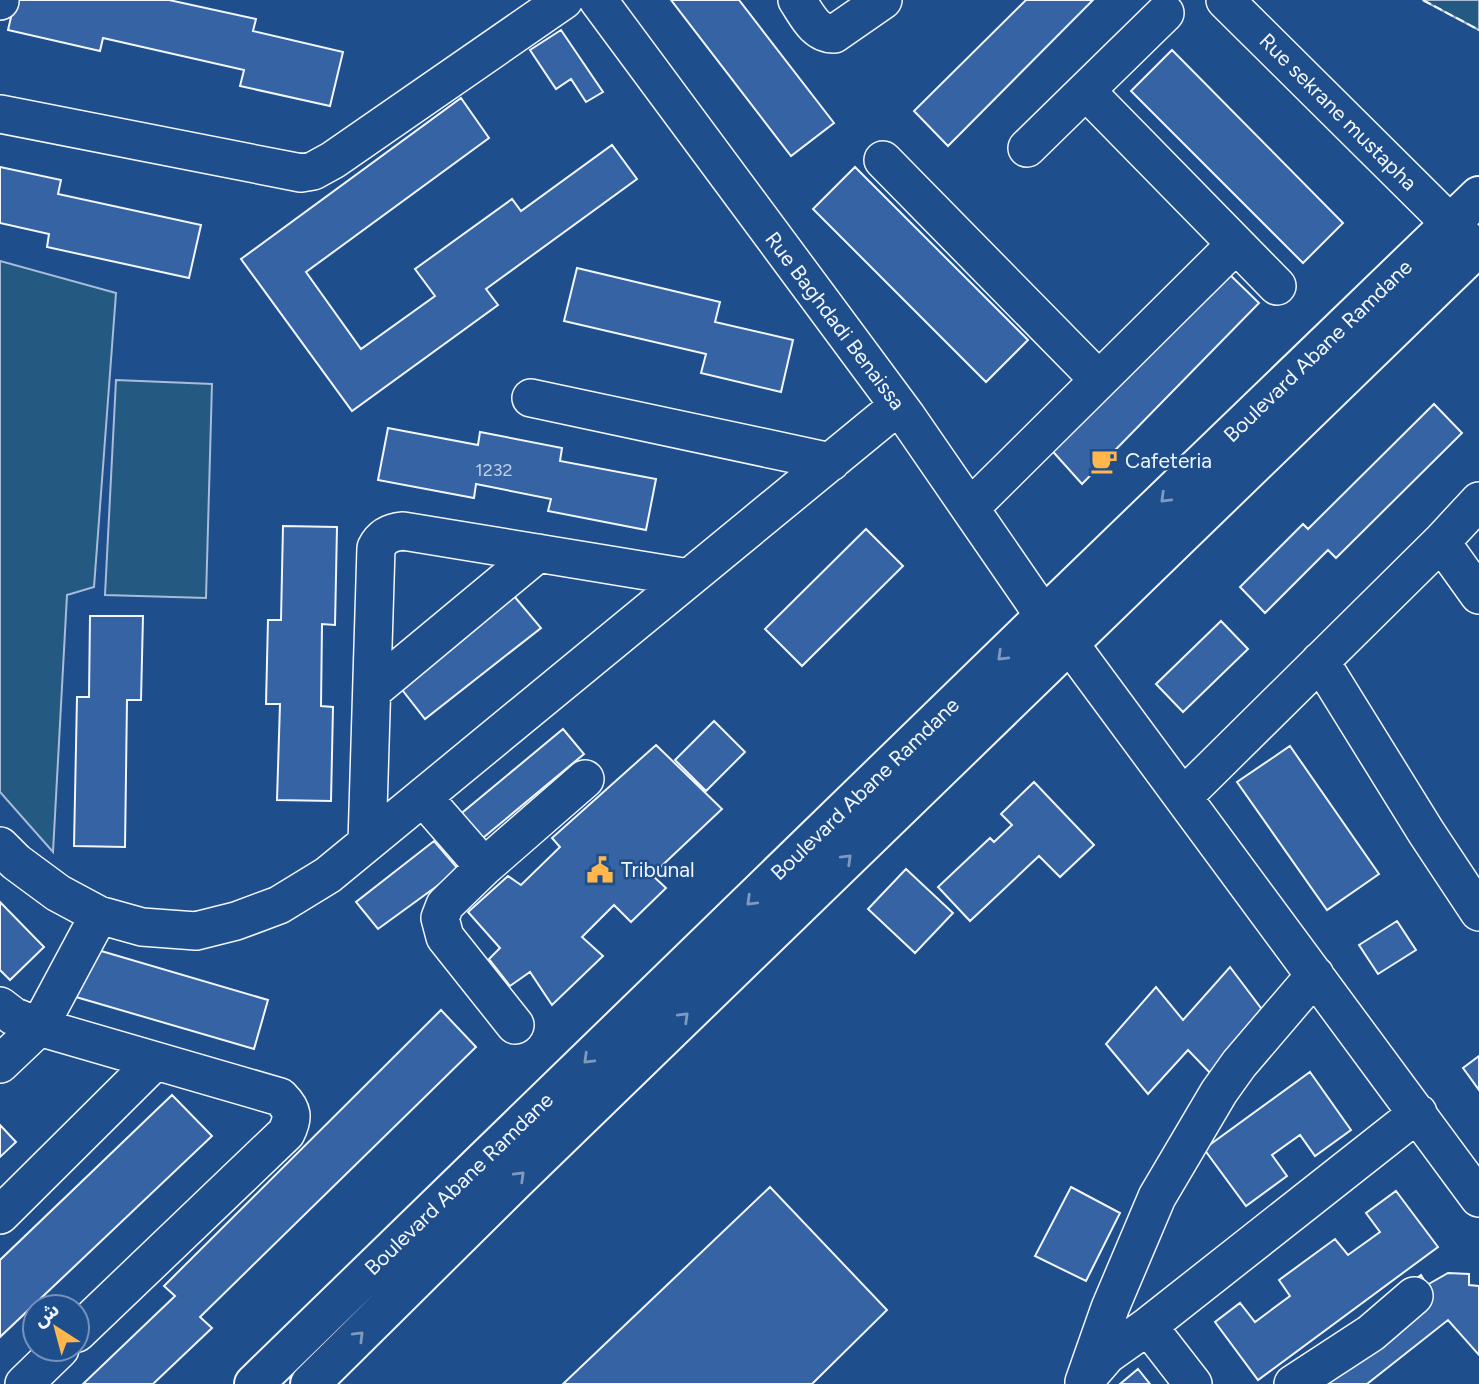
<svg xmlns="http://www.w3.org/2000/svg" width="1479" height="1384" font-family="Figtree,'Noto Sans Arabic',sans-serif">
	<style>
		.green { fill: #245a82; stroke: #a8bbd7; stroke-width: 2 }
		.building { fill: #3563a3; stroke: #f2f6ff; stroke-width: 2 }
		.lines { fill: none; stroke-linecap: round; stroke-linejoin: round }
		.minor-casing { stroke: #f2f6ff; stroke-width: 40 }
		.major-casing { stroke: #f2f6ff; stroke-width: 42 }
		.minor { stroke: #1f4e8c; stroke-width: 37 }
		.major { stroke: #1f4e8c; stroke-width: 38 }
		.fence { stroke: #f2f6ff; stroke-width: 2; stroke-dasharray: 9 3.5; stroke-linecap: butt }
		.oneway { stroke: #7e9ac0 }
		.labels { text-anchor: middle; stroke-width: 5; stroke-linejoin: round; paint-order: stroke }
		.number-label { font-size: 18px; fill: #c3d1e8 }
		.street-label { font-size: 21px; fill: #f2f6ff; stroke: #1f4e8c }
		.poi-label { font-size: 21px; fill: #f2f6ff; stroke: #1f4e8c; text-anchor: start }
	</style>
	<rect width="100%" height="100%" fill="#1f4e8c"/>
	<path class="green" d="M1423,0H1479V30L1424,1Z
		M0,261L116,293L94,587L67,595L53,852L0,792Z
		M116,380L212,384L206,598L105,595Z"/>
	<path class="building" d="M15,0H169L256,19L253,31L343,52L330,106L240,86L244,70L103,38L100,51L8,30Z
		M671,0H739L834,123L791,156Z
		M1026,0H1093L948,146L914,111Z
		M561,30L603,92L586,102L571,79L556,89L530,50Z
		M1172,50L1343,223L1303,263L1131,91Z
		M461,98L489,138L306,272L361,349L435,296L415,269L512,199L521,211L612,145L637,179L486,289L498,305L352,411L241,259Z
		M0,167L61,180L58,194L201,225L189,278L47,247L49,234L0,223Z
		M855,167L1028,340L986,382L813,209Z
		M577,268L720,302L715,322L793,340L781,392L701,373L706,354L564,321Z
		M1225,270L1259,303L1082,484L1047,445Z
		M1434,404L1462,433L1336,558L1328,550L1265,613L1240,587L1303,524L1308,529Z
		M388,428L478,445L480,432L562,448L560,461L656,479L646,530L548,511L551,499L476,484L474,498L378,480Z
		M283,526L337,527L335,625L322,624L321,706L333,707L331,801L277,800L280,704H266L268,620H281Z
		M866,529L903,566L802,666L765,629Z
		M509,590L541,628L425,719L396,682Z
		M90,616H143L141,700H127L125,847L74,846L77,697H89Z
		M1221,621L1248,649L1183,712L1156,684Z
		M714,721L745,752L706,791L675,760Z
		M563,729L584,754L478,842L457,817Z
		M656,745L722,809L652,875L666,888L631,922L614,905L582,937L603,956L552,1005L530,972L510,986L489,959L500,948L468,912L508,876L521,885L560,847L552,838Z
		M1290,746L1379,874L1327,910L1237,782Z
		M1034,782L1094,845L1060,877L1039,856L970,921L938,887L990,838L994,842L1012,825L1001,814Z
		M434,841L459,870L378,929L356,902Z
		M906,869L953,913L915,953L868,909Z
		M0,902L44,947L10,980L0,970Z
		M1397,921L1416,950L1378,974L1359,945Z
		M91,948L268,1000L254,1049L76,997Z
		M1230,967L1270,1020L1214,1077L1188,1050L1148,1094L1106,1044L1156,987L1183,1020Z
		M441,1010L476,1047L200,1317L212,1328L153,1384H83L175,1296L164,1286Z
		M1479,1056V1090L1463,1068Z
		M1310,1072L1351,1130L1315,1156L1300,1135L1272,1155L1287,1176L1246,1206L1204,1149Z
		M172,1095L212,1136L0,1337V1260Z
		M0,1125L16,1142L0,1157Z
		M770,1187L887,1310L812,1384H563Z
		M1071,1187L1120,1213L1086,1281L1035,1256Z
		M1396,1191L1438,1247L1258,1380L1215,1322L1240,1303L1255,1322L1290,1296L1279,1280L1335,1239L1348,1255L1380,1232L1366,1213Z
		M1448,1273L1469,1274V1285L1479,1286V1355L1448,1320L1367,1384H1277L1421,1275L1427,1285Z
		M1138,1369L1150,1384H1120Z"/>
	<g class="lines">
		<g class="minor-casing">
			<path id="minor" d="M598,0L907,417L1044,616L1069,643L1479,1198
				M797,0C807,15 815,34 834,34L883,0
				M1225,0L1473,246
				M0,1V0
				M1086,91L1277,286
				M0,114L301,173L313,171L333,160L564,0
				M1027,148L1165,13
				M883,160L1099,380
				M531,398L831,462
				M970,508L1236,244
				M1441,542L1479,595
				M1320,661L1426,832L1479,912
				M372,691L538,553
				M423,797L484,867
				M1183,797L1441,542L1479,501
				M367,843L376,548C382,536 391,532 403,531L689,578
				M0,846L16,862L58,893L99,915L142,927L196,931L236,921L279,905L328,875L898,406
				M0,1006L13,1016L39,1027L280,1097C293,1110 294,1117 286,1133L77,1333
				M515,1025L445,937L440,918L445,905L484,867L585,779
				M0,1064L39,1027L99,915
				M0,1215L155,1061
				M1148,1326L1193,1384
				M1088,1377L1107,1355L1148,1326L1418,1113
				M1084,1382L1110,1308L1157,1197L1219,1092L1239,1064L1315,975
				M24,1384L60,1349
				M1293,1384L1371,1333L1414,1296"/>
		</g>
		<g class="major-casing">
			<path id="major" d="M254,1384L1044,616L1479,196
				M310,1384L515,1181L1479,246"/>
		</g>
		<use href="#minor" class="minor"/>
		<use href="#major" class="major"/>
		<path class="fence" d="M1423,0L1479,30"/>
	</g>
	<defs><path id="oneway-chevron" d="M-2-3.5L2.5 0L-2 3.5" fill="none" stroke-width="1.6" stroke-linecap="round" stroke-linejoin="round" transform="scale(1.75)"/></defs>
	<g class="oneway">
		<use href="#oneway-chevron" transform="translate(1165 498) rotate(136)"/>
		<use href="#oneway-chevron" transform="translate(1002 656) rotate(136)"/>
		<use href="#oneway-chevron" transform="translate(847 859) rotate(-44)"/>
		<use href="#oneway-chevron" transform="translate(751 901) rotate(136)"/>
		<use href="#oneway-chevron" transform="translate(684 1017) rotate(-44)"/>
		<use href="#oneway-chevron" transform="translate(588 1059) rotate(136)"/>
		<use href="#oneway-chevron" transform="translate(520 1176) rotate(-44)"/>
		<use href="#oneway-chevron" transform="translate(359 1336) rotate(-45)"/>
	</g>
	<defs>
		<g id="cafe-bare" transform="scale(2.1)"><path d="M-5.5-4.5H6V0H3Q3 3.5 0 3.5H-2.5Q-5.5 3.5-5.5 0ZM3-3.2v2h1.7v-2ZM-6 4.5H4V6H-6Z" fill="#ffb74d" stroke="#1f4e8c" stroke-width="2.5" paint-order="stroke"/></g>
		<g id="civic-bare" transform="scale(2.1)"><path d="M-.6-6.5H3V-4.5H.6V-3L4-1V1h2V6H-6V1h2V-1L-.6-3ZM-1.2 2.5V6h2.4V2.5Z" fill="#ffb74d" stroke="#1f4e8c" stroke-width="2.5" paint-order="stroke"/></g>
	</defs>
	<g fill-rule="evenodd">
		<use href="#cafe-bare" x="1104" y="461"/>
		<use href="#civic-bare" x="600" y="870"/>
	</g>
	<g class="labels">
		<g class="number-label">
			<text x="494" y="476">1232</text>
		</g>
		<g class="street-label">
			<text transform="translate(1338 112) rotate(45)" y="7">Rue sekrane mustapha</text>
			<text transform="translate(835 321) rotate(53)" y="7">Rue Baghdadi Benaissa</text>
			<text transform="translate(1318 351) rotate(-44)" y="7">Boulevard Abane Ramdane</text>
			<text transform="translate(865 789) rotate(-44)" y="7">Boulevard Abane Ramdane</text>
			<text transform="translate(459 1184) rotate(-44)" y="7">Boulevard Abane Ramdane</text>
		</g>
		<g class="poi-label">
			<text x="1125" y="468">Cafeteria</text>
			<text x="621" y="877">Tribunal</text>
		</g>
	</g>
	<g transform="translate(56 1328) rotate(324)"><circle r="33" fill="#1f4e8c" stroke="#7391ba" stroke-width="2"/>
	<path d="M0-5L12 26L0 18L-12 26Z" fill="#ffb74d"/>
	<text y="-10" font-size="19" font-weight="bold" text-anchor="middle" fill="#f2f6ff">ش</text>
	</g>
</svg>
